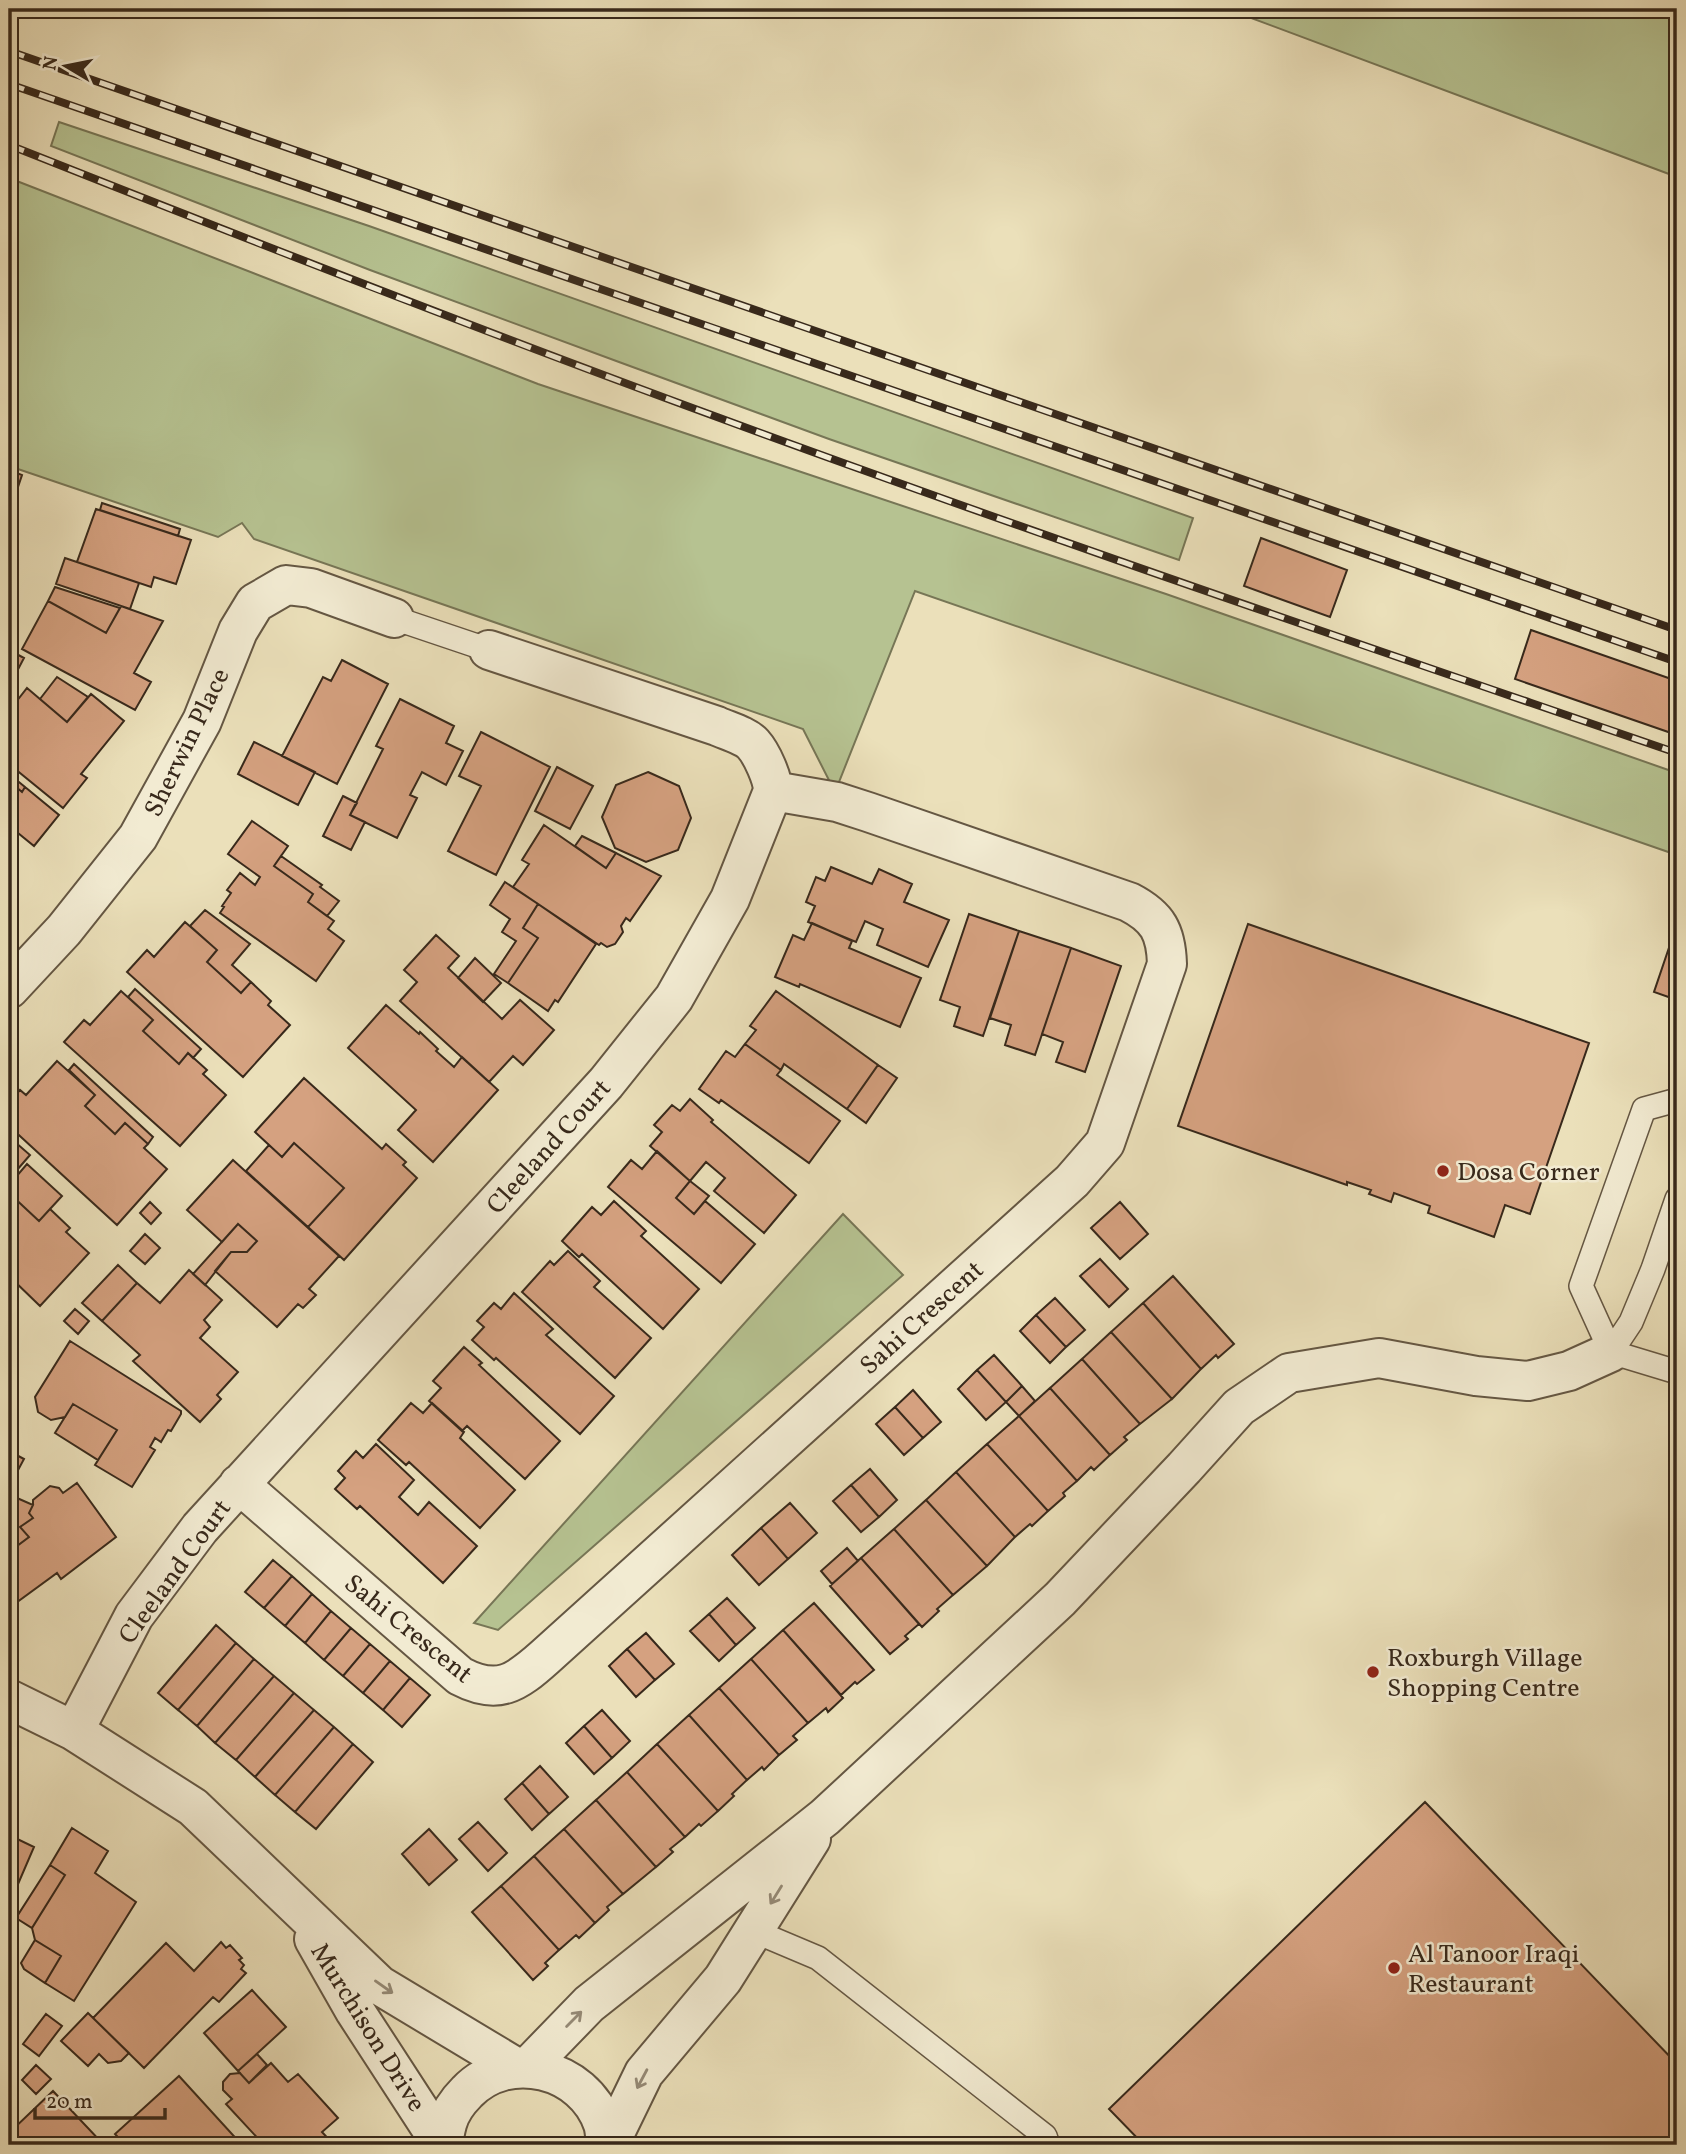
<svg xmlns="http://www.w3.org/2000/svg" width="1686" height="2154" font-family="Vollkorn,serif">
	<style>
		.green { fill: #b6c291; stroke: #777656; stroke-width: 2 }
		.building { fill: #d5a180; stroke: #38291b; stroke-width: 2 }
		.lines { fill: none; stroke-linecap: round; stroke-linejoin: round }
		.service-casing { stroke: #655743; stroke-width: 26 }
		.minor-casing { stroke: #655743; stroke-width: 42 }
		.tertiary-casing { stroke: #655743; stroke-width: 42 }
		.service { stroke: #f2ebd2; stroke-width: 23 }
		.minor { stroke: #f2ebd2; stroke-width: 38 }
		.tertiary { stroke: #f2ebd2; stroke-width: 38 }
		.rail-casing { stroke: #38291b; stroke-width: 8 }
		.rail { stroke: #f2ebd2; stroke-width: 5; stroke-dasharray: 16; stroke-linecap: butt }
		.oneway { stroke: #958a76 }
		.poi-dot { fill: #8f2418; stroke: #f2ebd2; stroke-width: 2.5 }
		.labels { text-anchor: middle; stroke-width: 5; stroke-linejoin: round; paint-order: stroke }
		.street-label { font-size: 26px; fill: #38291b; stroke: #f2ebd2 }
		.poi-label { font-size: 26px; fill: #38291b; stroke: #f2ebd2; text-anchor: start }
	</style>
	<rect width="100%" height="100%" fill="#ebe0ba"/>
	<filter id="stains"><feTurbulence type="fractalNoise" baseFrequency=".00286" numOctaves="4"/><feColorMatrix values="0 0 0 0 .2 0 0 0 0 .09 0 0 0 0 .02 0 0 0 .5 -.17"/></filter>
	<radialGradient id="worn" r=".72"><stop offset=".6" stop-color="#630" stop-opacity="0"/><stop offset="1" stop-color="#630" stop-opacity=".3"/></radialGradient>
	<path class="green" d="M1227,9H1677V177Z
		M59,122L369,226L1193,518L1179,560L829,439L619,362L370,270L51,146Z
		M9,178L538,384L1166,594L1677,773V855L915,591L835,792L803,729L254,539L242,523L218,537L9,466Z
		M843,1214L903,1275L498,1630L474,1623Z"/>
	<path class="building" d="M9,470L22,475L16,493L9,490Z
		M102,503L180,529L178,536L100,510Z
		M96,509L191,540L176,584L154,577L151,587L77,562Z
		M1261,538L1347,570L1330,617L1244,586Z
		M65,558L139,583L130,609L56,584Z
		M55,587L120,608L106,633L48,601Z
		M48,601L106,633L121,606L163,621L134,673L151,682L135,710L22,649Z
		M1531,630L1677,681V735L1515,679Z
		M9,650L24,658L14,677L9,674Z
		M342,660L388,684L337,784L282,756L323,677L331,681Z
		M57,677L88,697L67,722L40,699Z
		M27,688L67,722L91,694L124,721L81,774L87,778L63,808L9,764V711Z
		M400,699L454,726L446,743L463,751L446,785L422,772L410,795L417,798L397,838L350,815L383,749L376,746Z
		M481,732L550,767L496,875L448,851L481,786L459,776Z
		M254,742L315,772L298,805L238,774Z
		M557,767L593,786L570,829L535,811Z
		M648,772L679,786L691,818L678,850L646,862L615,848L602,817L616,785Z
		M9,774L25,787L22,792L9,781Z
		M9,781L22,792L25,787L59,815L34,846L13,829L9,835Z
		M343,796L357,803L350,815L365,822L351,850L323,836Z
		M252,821L288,846L274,866L313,894L308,902L334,921L328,929L344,941L316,981L220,913L224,907L222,906L231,893L227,890L240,873L255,885L260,877L228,854Z
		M544,825L606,868L616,853L661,876L630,921L626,918L621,926L623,932L615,944L607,947L601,943L599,945L513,887L529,864L522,860Z
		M582,836L616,853L606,868L575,846Z
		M281,856L322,885L320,887L339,901L327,916L308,902L313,894L274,866Z
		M831,867L872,884L879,869L912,884L904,902L949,920L928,967L877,945L883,929L865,921L856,942L808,922L815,906L806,902L816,877L825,881Z
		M505,882L538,904L523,928L538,938L508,983L494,974L516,941L502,932L510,919L490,905Z
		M538,904L596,944L558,1002L555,1000L548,1011L508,983L538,938L523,928Z
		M205,910L250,944L232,965L251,982L241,993L207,962L217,950L190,926Z
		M969,914L1019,931L983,1036L954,1026L960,1007L940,1000Z
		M185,922L217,950L207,962L241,993L251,982L271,1001L268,1005L290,1025L243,1077L127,972L147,950L154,957Z
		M812,923L852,941L849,948L921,978L900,1027L800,984L799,987L775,977L793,935L804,940Z
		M1248,924L1589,1043L1530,1214L1505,1205L1494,1237L1428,1213L1430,1206L1394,1193L1391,1202L1369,1194L1371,1190L1347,1182V1185L1178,1126Z
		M1677,924V1000L1654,992Z
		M1019,931L1071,948L1035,1055L1005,1045L1011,1025L990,1018Z
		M436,935L459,956L448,968L502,1019L520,1000L554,1030L523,1065L513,1056L489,1082L400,1001L417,982L404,970Z
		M1071,948L1121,966L1085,1072L1056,1062L1063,1042L1042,1034Z
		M475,958L501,983L483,1002L458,978Z
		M135,989L201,1049L193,1058L188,1053L179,1064L143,1031L153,1020L128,997Z
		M121,991L153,1020L143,1031L179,1064L188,1053L207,1070L203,1074L226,1095L180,1146L64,1042L84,1020L90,1025Z
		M776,991L878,1065L847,1109L784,1064L781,1070L745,1044L756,1030L750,1026Z
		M386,1005L419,1034L420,1032L438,1049L436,1051L454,1067L462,1057L498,1090L433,1162L398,1130L416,1110L348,1048Z
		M745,1044L781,1070L777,1075L840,1121L809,1163L721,1100L719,1103L699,1089L726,1051L735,1057Z
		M57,1061L95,1095L85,1106L115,1134L125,1123L148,1144L144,1148L167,1169L117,1225L9,1126V1102L20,1090L26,1095Z
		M74,1064L153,1137L148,1144L125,1123L115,1134L85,1106L95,1095L69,1070Z
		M878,1065L897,1078L866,1123L847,1109Z
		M304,1078L382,1149L386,1144L406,1162L403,1165L417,1178L344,1260L308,1227L344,1188L294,1143L282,1157L255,1132Z
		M690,1099L713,1120L711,1122L796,1195L764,1233L714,1191L725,1178L706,1162L690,1181L650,1146L662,1132L654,1125L672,1105L680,1111Z
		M15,1142L30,1155L17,1170L9,1163V1149Z
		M294,1143L344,1188L308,1227L246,1171L269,1145L282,1157Z
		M657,1151L690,1181L676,1198L694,1214L705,1201L755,1244L721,1283L608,1187L631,1160L642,1169Z
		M233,1160L339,1256L309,1289L316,1295L303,1308L298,1304L277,1327L215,1271L231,1252H247L257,1241L238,1224L222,1242L187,1210Z
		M27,1164L62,1196L39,1221L9,1193V1185Z
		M690,1181L709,1196L694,1214L676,1198Z
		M9,1193L39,1221L50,1209L70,1228L66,1232L89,1253L40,1306L9,1276Z
		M614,1201L646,1231L641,1236L699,1289L663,1329L582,1254L579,1257L562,1241L592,1207L601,1215Z
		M150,1202L161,1213L151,1224L140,1213Z
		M1120,1202L1148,1234L1120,1259L1091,1228Z
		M238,1224L257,1241L247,1252H231L205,1285L193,1274Z
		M145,1234L160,1248L145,1264L130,1251Z
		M568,1251L600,1281L594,1287L651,1338L615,1378L522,1292L550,1261L554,1265Z
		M1100,1259L1128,1289L1109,1307L1080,1276Z
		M118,1265L137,1283L102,1321L82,1303Z
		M189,1270L222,1300L204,1320L210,1327L200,1338L238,1372L217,1395L221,1399L200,1422L133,1361L140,1355L102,1321L137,1283L160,1303Z
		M1173,1276L1234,1344L1218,1358L1216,1355L1201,1369L1143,1303Z
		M514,1293L553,1329L546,1335L614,1396L580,1434L496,1358L494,1360L472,1340L484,1327L477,1321L494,1303L501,1309Z
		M1055,1298L1085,1330L1066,1347L1036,1315Z
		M1143,1303L1201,1369L1172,1399L1111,1332Z
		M75,1309L89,1321L78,1334L64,1321Z
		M1036,1315L1066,1347L1050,1363L1020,1331Z
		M1111,1332L1172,1399L1140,1424L1082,1359Z
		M70,1341L181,1411V1414L171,1431L168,1430L161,1442L155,1438L150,1447L155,1450L132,1487L95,1465L117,1430L73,1404L65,1417L51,1420L38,1412L35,1397Z
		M464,1347L482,1363L479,1365L560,1441L525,1479L467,1426L462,1431L429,1401L441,1388L433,1381Z
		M994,1355L1022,1386L1006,1402L977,1370Z
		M1082,1359L1140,1424L1124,1437L1127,1440L1110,1455L1050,1388Z
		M977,1370L1006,1402L986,1420L958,1389Z
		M1022,1386L1035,1401L1019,1416L1006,1402Z
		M1050,1388L1110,1455L1094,1470L1091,1467L1077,1481L1019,1416Z
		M913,1390L941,1422L923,1438L895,1407Z
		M411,1403L423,1413L432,1403L464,1432L460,1438L515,1490L480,1528L409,1462L406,1465L378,1440Z
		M73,1404L117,1430L98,1460L55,1433Z
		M895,1407L923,1438L904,1455L876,1424Z
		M1019,1416L1077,1481L1063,1493L1065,1496L1048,1511L987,1444Z
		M376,1444L414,1480L399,1497L418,1515L429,1502L477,1546L443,1583L360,1506L357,1509L335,1489L345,1478L338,1471L356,1451L363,1458Z
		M987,1444L1048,1511L1032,1526L1030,1524L1015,1537L956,1472Z
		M9,1451L24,1459L9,1487Z
		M870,1469L897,1500L879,1517L851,1485Z
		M956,1472L1015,1537L987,1566L926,1500Z
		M77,1483L116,1537L61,1579L57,1573L9,1608V1552L29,1537L20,1527L33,1518L29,1513L33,1505V1500L50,1486L59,1488L63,1493Z
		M851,1485L879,1517L861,1532L833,1501Z
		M17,1498L33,1505L29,1513L33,1518L20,1527L29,1537L9,1552V1514Z
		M926,1500L987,1566L953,1595L894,1529Z
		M790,1503L817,1533L788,1559L761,1528Z
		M761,1528L788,1559L759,1585L732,1555Z
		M894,1529L953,1595L937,1609L939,1611L922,1627L861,1558Z
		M847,1548L858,1561L832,1584L821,1571Z
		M861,1558L919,1624L905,1636L908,1639L890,1654L830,1586Z
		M273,1560L292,1576L264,1608L245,1592Z
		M292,1576L312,1594L285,1626L264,1608Z
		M312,1594L331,1611L305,1643L285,1626Z
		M727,1598L755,1628L736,1645L709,1614Z
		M814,1603L874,1670L857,1684L855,1682L841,1695L783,1630Z
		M331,1611L351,1628L324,1660L305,1643Z
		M709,1614L736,1645L719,1661L690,1631Z
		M216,1625L236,1643L178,1710L158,1693Z
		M351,1628L370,1644L343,1676L324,1660Z
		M783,1630L843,1698L828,1712L826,1708L808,1723L751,1659Z
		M646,1633L674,1664L655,1680L627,1649Z
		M236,1643L254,1659L197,1726L178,1710Z
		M370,1644L390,1661L363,1693L343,1676Z
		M627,1649L655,1680L636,1697L609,1666Z
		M254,1659L274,1676L215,1743L197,1726Z
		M751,1659L808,1723L793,1736L797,1740L779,1755L719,1688Z
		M390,1661L410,1678L383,1710L363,1693Z
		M274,1676L294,1693L236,1760L215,1743Z
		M410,1678L430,1695L402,1727L383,1710Z
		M719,1688L779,1755L764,1770L762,1767L747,1780L689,1715Z
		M294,1693L314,1710L255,1777L236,1760Z
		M314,1710L334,1727L275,1795L255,1777Z
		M602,1710L630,1741L612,1758L584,1726Z
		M689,1715L747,1780L732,1794L734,1796L718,1811L657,1744Z
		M584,1726L612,1758L594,1774L566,1743Z
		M334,1727L353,1744L295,1812L275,1795Z
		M353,1744L373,1762L316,1829L295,1812Z
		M657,1744L718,1811L701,1826L699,1824L685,1837L627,1772Z
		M540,1766L568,1797L549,1814L522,1783Z
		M627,1772L685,1837L670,1849L673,1852L656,1867L596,1800Z
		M522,1783L549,1814L532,1830L505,1799Z
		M596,1800L656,1867L623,1894L564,1829Z
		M1425,1802L1677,2064V2145H1144L1109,2109Z
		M478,1822L507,1853L488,1871L459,1839Z
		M72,1828L108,1851L95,1873L136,1902L74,2001L45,1983L61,1956L35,1940L32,1928L65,1875L50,1865Z
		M429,1829L457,1860L429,1885L402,1854Z
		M564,1829L623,1894L607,1907L609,1910L595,1923L534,1856Z
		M9,1835L34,1847L9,1905Z
		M534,1856L595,1923L579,1938L576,1935L559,1950L501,1886Z
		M50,1865L65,1875L32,1928L16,1918Z
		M501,1886L559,1950L545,1963L548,1966L533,1980L472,1912Z
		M35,1940L61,1956L45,1983L24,1969L21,1963Z
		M221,1942L226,1948L230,1945L242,1958L239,1960L244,1965L241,1969L246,1973L219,2002L213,1997L144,2068L93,2018L166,1943L194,1971Z
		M252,1990L286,2027L238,2071L204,2033Z
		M88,2013L129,2053L121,2061L108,2063L99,2054L88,2066L61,2041Z
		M46,2014L62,2026L39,2056L23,2044Z
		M257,2054L267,2065L249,2083L238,2071Z
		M271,2063L288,2082L298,2074L338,2118L322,2132L334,2145H264L226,2104L232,2099L223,2090V2082L230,2074L240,2073L249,2083Z
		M36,2065L51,2079L36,2094L22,2080Z
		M179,2076L242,2145H125L115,2134Z
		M53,2091L104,2145H19L9,2133Z"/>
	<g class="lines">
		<g class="service-casing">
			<path id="service" d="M394,618L489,650
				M1677,1100L1644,1109L1581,1286L1611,1352L1677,1372
				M1611,1352L1631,1322L1653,1269L1677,1199
				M754,1931L818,1958L1045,2136L1048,2145"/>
		</g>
		<g class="minor-casing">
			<path id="minor" d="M9,989L64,930L138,837L202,721L238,631L255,603L286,585L311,588L394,618
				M239,1484L460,1676C498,1696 516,1683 545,1657L1072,1181L1105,1143L1167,964C1166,932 1158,917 1129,902L868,812L837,802L773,791
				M9,1699L74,1731L193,1807L379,1985L517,2068
				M74,1731L134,1616L200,1528L606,1083L674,998L730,899L773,791C773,779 762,754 753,744C746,736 728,731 717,726L489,650
				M314,1939L355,2011L442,2145
				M527,2068L589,2004L825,1817L1060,1599L1184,1468L1239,1407L1289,1373L1379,1358L1476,1376L1528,1381L1569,1371L1611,1352
				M609,2145L644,2073L723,1979L811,1839"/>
		</g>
		<g class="tertiary-casing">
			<path id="tertiary" d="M443,2145C444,2138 445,2131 447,2124C450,2112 458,2101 467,2092C508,2049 584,2068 603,2124C605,2130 605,2138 606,2145"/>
		</g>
		<use href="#service" class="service"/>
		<use href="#minor" class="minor"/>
		<use href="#tertiary" class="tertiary"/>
		<g class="rail-casing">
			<path id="rail" d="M9,51L1677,630
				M9,84L1677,662
				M9,145C244,238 479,330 717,417C1035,534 1357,643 1677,753"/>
		</g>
		<use href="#rail" class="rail"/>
	</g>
	<defs><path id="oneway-shaft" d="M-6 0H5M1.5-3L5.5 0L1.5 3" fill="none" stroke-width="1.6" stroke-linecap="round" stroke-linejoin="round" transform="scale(1.75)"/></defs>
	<g class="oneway">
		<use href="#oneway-shaft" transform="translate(776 1895) rotate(122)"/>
		<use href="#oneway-shaft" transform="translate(384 1987) rotate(35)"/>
		<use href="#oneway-shaft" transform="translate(574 2019) rotate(-45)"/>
		<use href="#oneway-shaft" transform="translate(642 2079) rotate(118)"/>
	</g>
	<g class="poi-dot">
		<circle cx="1443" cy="1171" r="7"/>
		<circle cx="1373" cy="1672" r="7"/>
		<circle cx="1394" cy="1968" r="7"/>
	</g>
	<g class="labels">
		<g class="street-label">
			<text transform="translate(186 742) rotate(-64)" y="9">Sherwin Place</text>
			<text transform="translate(548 1146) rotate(-48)" y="9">Cleeland Court</text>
			<text transform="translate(921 1317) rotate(-42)" y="9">Sahi Crescent</text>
			<text transform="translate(174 1571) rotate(-54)" y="9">Cleeland Court</text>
			<text transform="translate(409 1628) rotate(39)" y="9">Sahi Crescent</text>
			<text transform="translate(369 2027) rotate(58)" y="9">Murchison Drive</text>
		</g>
		<g class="poi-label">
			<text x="1457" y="1180">Dosa Corner</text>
			<text x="1387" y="1666">Roxburgh Village<tspan x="1387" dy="30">Shopping Centre</tspan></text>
			<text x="1408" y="1962">Al Tanoor Iraqi<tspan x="1408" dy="30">Restaurant</tspan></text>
		</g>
	</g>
	<rect width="1686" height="2154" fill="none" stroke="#ebe0ba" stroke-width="35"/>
	<rect x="10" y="10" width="1665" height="2133" fill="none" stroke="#38291b" stroke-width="3.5"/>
	<rect x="18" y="18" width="1651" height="2119" fill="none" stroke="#38291b" stroke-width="2"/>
	<g transform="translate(66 66) rotate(280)" stroke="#f2ebd2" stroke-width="5" paint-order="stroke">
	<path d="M0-5L12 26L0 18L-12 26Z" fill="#38291b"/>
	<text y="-10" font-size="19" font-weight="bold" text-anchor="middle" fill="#38291b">N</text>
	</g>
	<path d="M35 2108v10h130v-10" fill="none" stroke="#38291b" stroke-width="3.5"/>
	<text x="46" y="2108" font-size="21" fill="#38291b" stroke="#f2ebd2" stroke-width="5" paint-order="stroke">20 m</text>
	<rect width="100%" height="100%" filter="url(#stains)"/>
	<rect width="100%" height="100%" fill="url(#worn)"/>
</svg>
